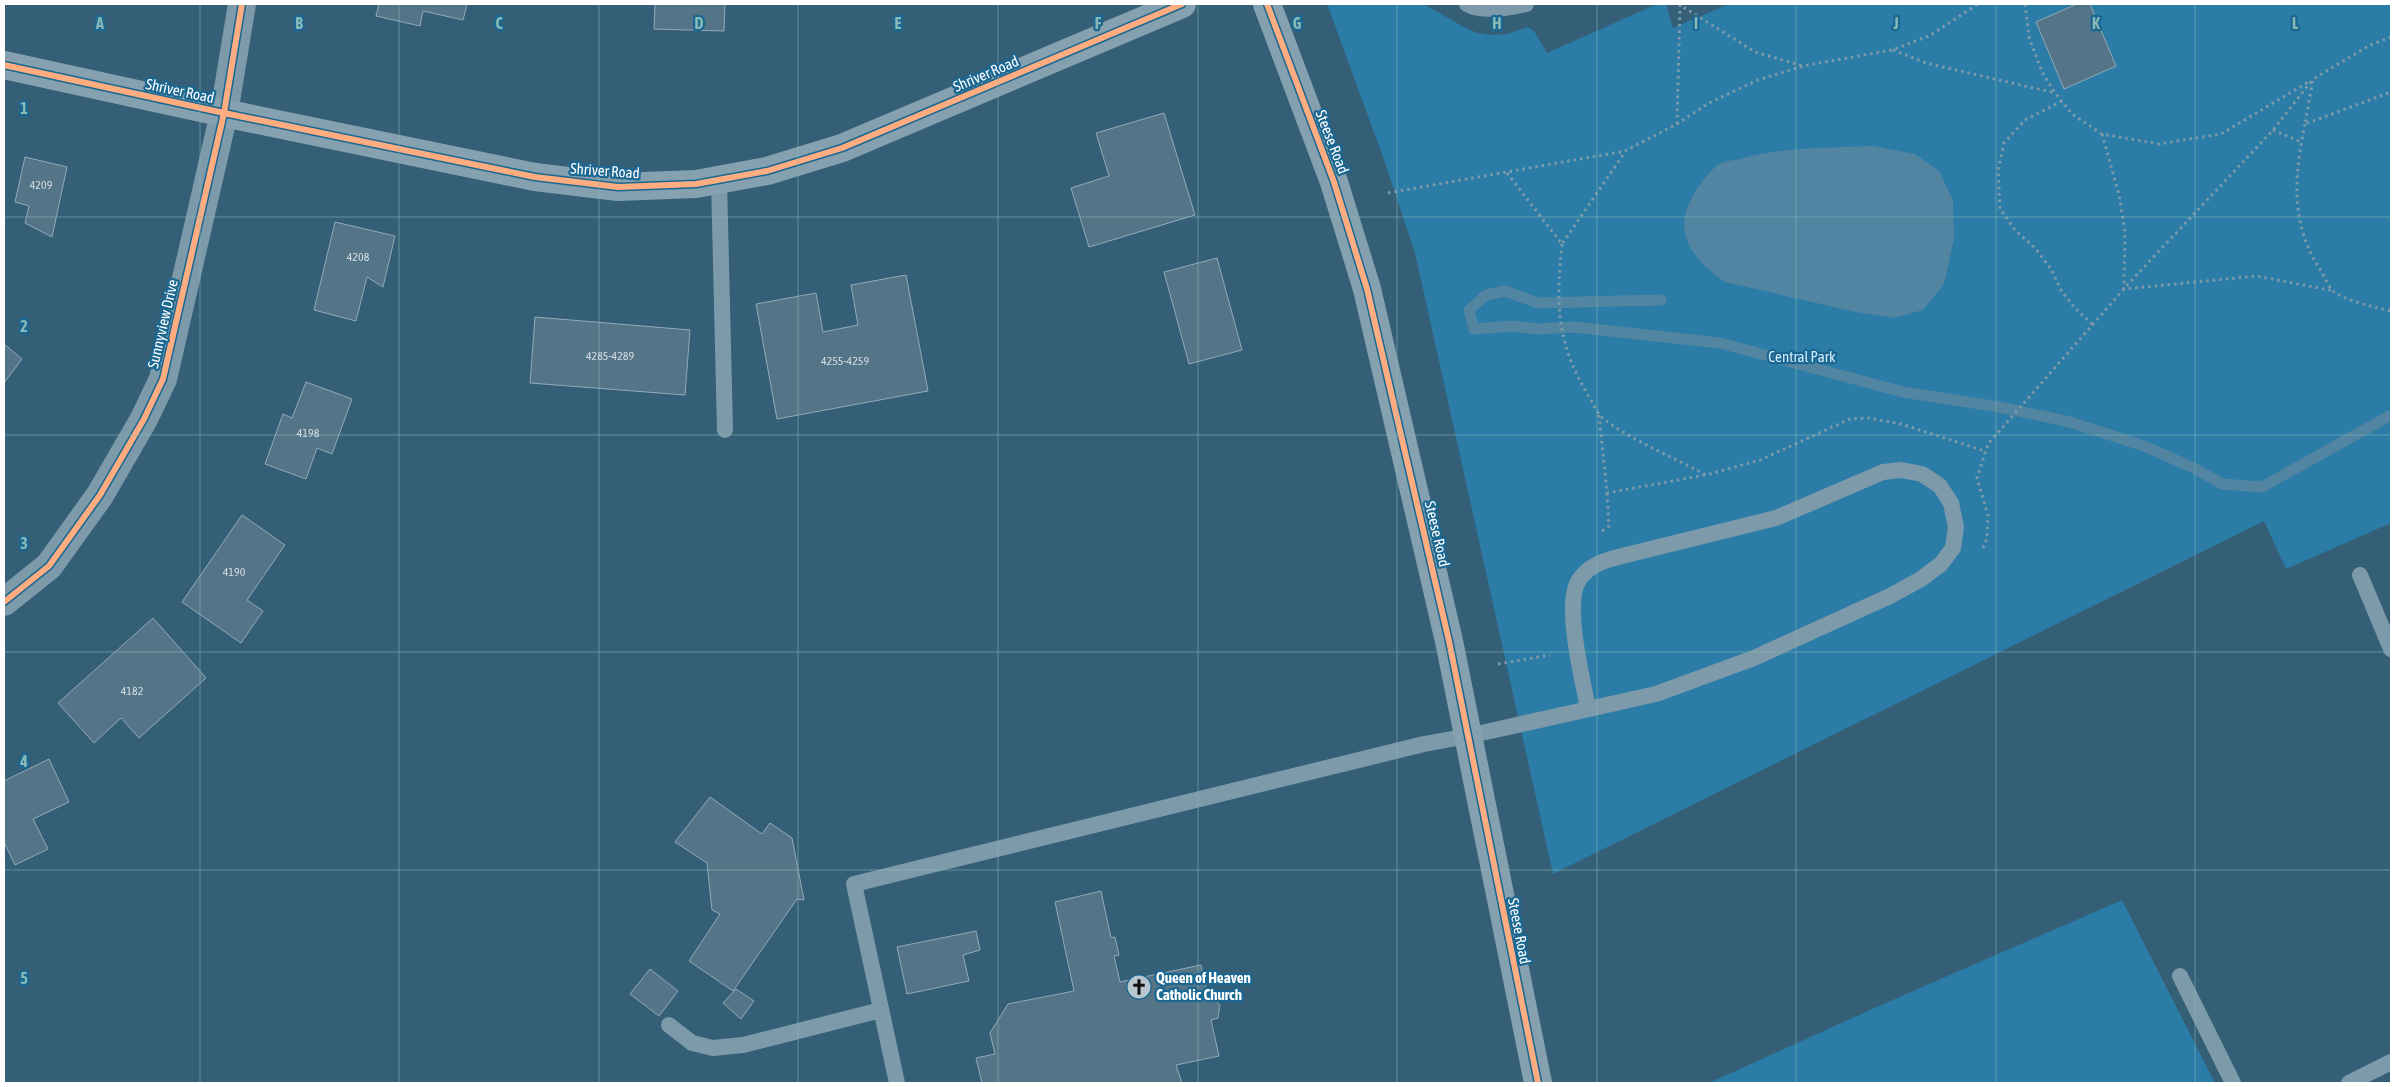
<svg xmlns="http://www.w3.org/2000/svg" width="2395" height="1087" font-family="'Asap Condensed',sans-serif">
<rect width="100%" height="100%" fill="#355f77"/>
<g fill="#2b7ca7">
<polygon points="1327,4 1424,4 1462,26 1477,33 1491,35 1507,34 1528,27 1534,31 1547,53 1657,4 1666,4 1673,28 1729,4 2391,4 2391,523 2286,569 2264,521 1553,874 1415,253 1383,157"/>
<polygon points="2122,900 2215,1083 1874,1083 1872,1081 1867,1083 1709,1083 1872,1009"/>
</g>
<path fill="#5185a2" d="M 1872,146 L 1915,154 L 1939,171 L 1953,200 L 1954,239 L 1944,284 L 1923,310 L 1894,318 L 1856,312 L 1725,282 C 1702,266 1677,243 1686,212 C 1691,196 1706,172 1721,163 C 1726,161 1734,160 1740,159 C 1782,147 1828,148 1872,146 Z"/>
<g fill="none" stroke-linecap="round" stroke-linejoin="round">
<polyline stroke="#5185a2" stroke-width="11" points="1661,300 1538,303 1505,291 1486,295 1469,310 1474,329 1512,326 1538,329 1574,327 1720,343 1903,392 1999,407 2070,422 2144,446 2196,469 2222,484 2262,487 2391,415"/>
</g>
<g fill="#547588" stroke="#92aab8">
<polygon points="379,4 467,4 463,20 423,11 420,26 376,16"/>
<polygon points="655,4 725,4 724,31 654,29"/>
<polygon points="2077,4 2090,4 2116,66 2064,89 2036,22"/>
<polygon points="1164,113 1195,215 1089,247 1071,188 1109,176 1096,133"/>
<polygon points="25,157 67,167 52,237 25,223 29,206 15,202"/>
<polygon points="335,222 395,236 383,287 367,277 356,321 314,310"/>
<polygon points="1217,258 1242,350 1189,364 1164,272"/>
<polygon points="906,275 928,391 777,419 756,304 816,293 823,332 858,325 851,285"/>
<polygon points="535,317 690,330 685,395 530,383"/>
<polygon points="4,344 22,359 4,383"/>
<polygon points="306,382 352,399 332,454 317,448 306,479 265,464 283,414 292,418"/>
<polygon points="242,515 285,545 247,600 263,611 241,643 182,602"/>
<polygon points="153,618 206,678 139,738 121,718 94,743 58,703"/>
<polygon points="49,759 69,802 33,819 48,849 15,865 4,842 4,781"/>
<polygon points="710,797 762,834 770,823 792,838 804,900 797,899 733,991 689,961 720,914 712,910 707,863 675,842"/>
<polygon points="1101,891 1111,938 1115,937 1119,955 1114,956 1120,982 1201,965 1207,993 1220,1005 1218,1018 1211,1020 1219,1056 1176,1065 1182,1083 982,1083 976,1058 995,1054 990,1033 1008,1004 1074,991 1055,902"/>
<polygon points="976,931 980,950 963,955 969,981 907,994 897,947"/>
<polygon points="650,969 678,991 659,1016 630,994"/>
<polygon points="736,989 754,1001 741,1019 723,1003"/>
</g>
<g fill="none" stroke-linecap="round" stroke-linejoin="round">
<g stroke="#7d9aaa" stroke-width="3" stroke-dasharray="2.5 4" stroke-linecap="butt">
<polyline points="2025,4 2029,37 2042,72 2055,93 2072,114 2102,134 2159,144 2221,134 2310,81"/>
<polyline points="2391,37 2370,45 2313,79 2305,124 2391,92"/>
<polyline points="1893,50 1926,63 2055,93"/>
<polyline points="2062,101 2025,120 2004,143 1998,170 2000,209 2015,230 2035,248 2051,269 2062,292 2075,308 2093,325"/>
<polyline points="1677,124 1680,5 1755,52 1803,66"/>
<path d="M 2305,124 C 2294,177 2290,224 2321,271 C 2325,277 2328,286 2333,291 C 2343,300 2377,308 2391,311"/>
<polyline points="2273,130 2301,142"/>
<polyline points="2102,134 2119,195 2125,232 2124,289 2257,276 2334,291"/>
<polyline points="1507,173 1562,244 1625,152"/>
<polyline points="1388,193 1625,151 1677,124 1709,103 1758,80 1803,66 1892,50 1929,36 1978,4"/>
<path d="M 1562,244 C 1556,304 1556,342 1588,395 C 1593,402 1597,415 1605,420 C 1635,442 1673,457 1706,475 L 1760,460 L 1850,419 L 1868,418 L 1901,424 L 1985,451"/>
<polyline points="1599,415 1607,493 1705,475"/>
<polyline points="1602,531 1609,526 1607,493"/>
<polyline points="1983,548 1987,538 1988,515 1977,478 1988,444 2130,282 2273,130 2313,79"/>
<polyline points="1498,664 1550,655"/>
</g>
<g stroke="#7d9aaa" stroke-width="16">
<path d="M 1467,4 C 1483,13 1509,8 1526,4"/>
<polyline points="719,180 725,430"/>
<polyline points="2360,575 2391,649"/>
<polyline points="2180,976 2233,1083"/>
<polyline points="669,1025 692,1043 713,1048 743,1045 881,1010"/>
<path d="M 897,1083 L 854,884 L 1424,744 L 1468,736 L 1656,694 L 1754,658 L 1890,596 L 1921,579 L 1941,564 L 1953,548 L 1956,527 L 1951,503 L 1940,486 L 1922,474 L 1901,470 L 1883,472 L 1776,518 L 1618,557 C 1603,561 1588,566 1579,580 C 1563,604 1583,680 1588,709"/>
<polyline points="2349,1083 2391,1062"/>
</g>
<polyline stroke="#7d9aaa" stroke-width="28" points="4,602 49,566 100,495 144,419 163,379 224,113 242,4"/>
<g stroke="#85a0ae" stroke-width="28">
<polyline points="1267,4 1334,182 1367,289 1449,641 1538,1083"/>
<polyline points="4,65 224,113 535,177 618,187 696,184 767,171 842,148 1182,4"/>
</g>
<defs>
<g id="cycleway">
<polyline points="1267,4 1334,182 1367,289 1449,641 1538,1083"/>
<polyline points="4,65 224,113 535,177 618,187 696,184 767,171 842,148 1182,4"/>
<polyline points="4,602 49,566 100,495 144,419 163,379 224,113 242,4"/>
</g>
</defs>
<use href="#cycleway" stroke="#1a6792" stroke-width="9"/>
<use href="#cycleway" stroke="#ffac80" stroke-width="6"/>
</g>
<path fill="none" stroke="#87bab6" stroke-width="1" stroke-opacity="0.55" d="M 200,4 L 200,1083M 399,4 L 399,1083M 599,4 L 599,1083M 798,4 L 798,1083M 998,4 L 998,1083M 1198,4 L 1198,1083M 1397,4 L 1397,1083M 1597,4 L 1597,1083M 1796,4 L 1796,1083M 1996,4 L 1996,1083M 2195,4 L 2195,1083M 4,217 L 2391,217M 4,435 L 2391,435M 4,652 L 2391,652M 4,870 L 2391,870"/>
<defs>
<symbol id="church-disc" viewBox="-11 -11 22 22"><circle r="9.5" fill="#b8c7cf" stroke="#1a6792"/><path d="M-1.2-6h2.4v3.5h3.3v2.4h-3.3V6h-2.4V-.1h-3.3v-2.4h3.3Z" fill="#111"/></symbol>
</defs>
<g fill-rule="evenodd">
<use href="#church-disc" x="1125" y="973" width="28" height="28"/>
</g>
<g text-anchor="middle" stroke-width="4.5" stroke-linejoin="round" paint-order="stroke">
<g font-size="12" fill="#d4dce1">
<text x="41" y="189">4209</text>
<text x="358" y="261">4208</text>
<text x="610" y="360">4285-4289</text>
<text x="845" y="365">4255-4259</text>
<text x="308" y="437">4198</text>
<text x="234" y="576">4190</text>
<text x="132" y="695">4182</text>
</g>
<g font-size="15" fill="#fff" stroke="#1a6792">
<text transform="translate(986 74) rotate(-23)" y="5">Shriver Road</text>
<text transform="translate(180 91) rotate(12)" y="5">Shriver Road</text>
<text transform="translate(1332 142) rotate(69)" y="5">Steese Road</text>
<text transform="translate(605 171) rotate(4)" y="5">Shriver Road</text>
<text transform="translate(163 324) rotate(-77)" y="5">Sunnyview Drive</text>
<text transform="translate(1437 534) rotate(77)" y="5">Steese Road</text>
<text transform="translate(1519 931) rotate(79)" y="5">Steese Road</text>
</g>
<g font-size="15" fill="#d1ecfb" stroke="#1a6792">
<text x="1802" y="362">Central Park</text>
</g>
<g font-size="15" font-weight="bold" fill="#fff" stroke="#1a6792" text-anchor="start">
<text x="1156" y="983">Queen of Heaven<tspan x="1156" dy="17">Catholic Church</tspan></text>
</g>
</g>
<g font-size="16" text-anchor="middle" font-weight="bold" fill="#87bab6" stroke="#1a6792" stroke-width="4.5" stroke-linejoin="round" paint-order="stroke">
<text x="100" y="29">A</text>
<text x="299" y="29">B</text>
<text x="499" y="29">C</text>
<text x="699" y="29">D</text>
<text x="898" y="29">E</text>
<text x="1098" y="29">F</text>
<text x="1297" y="29">G</text>
<text x="1497" y="29">H</text>
<text x="1696" y="29">I</text>
<text x="1896" y="29">J</text>
<text x="2096" y="29">K</text>
<text x="2295" y="29">L</text>
<text x="24" y="114">1</text>
<text x="24" y="332">2</text>
<text x="24" y="549">3</text>
<text x="24" y="767">4</text>
<text x="24" y="984">5</text>
</g>
<rect width="2395" height="1087" fill="none" stroke="#ffffff" stroke-width="10"/>
</svg>
